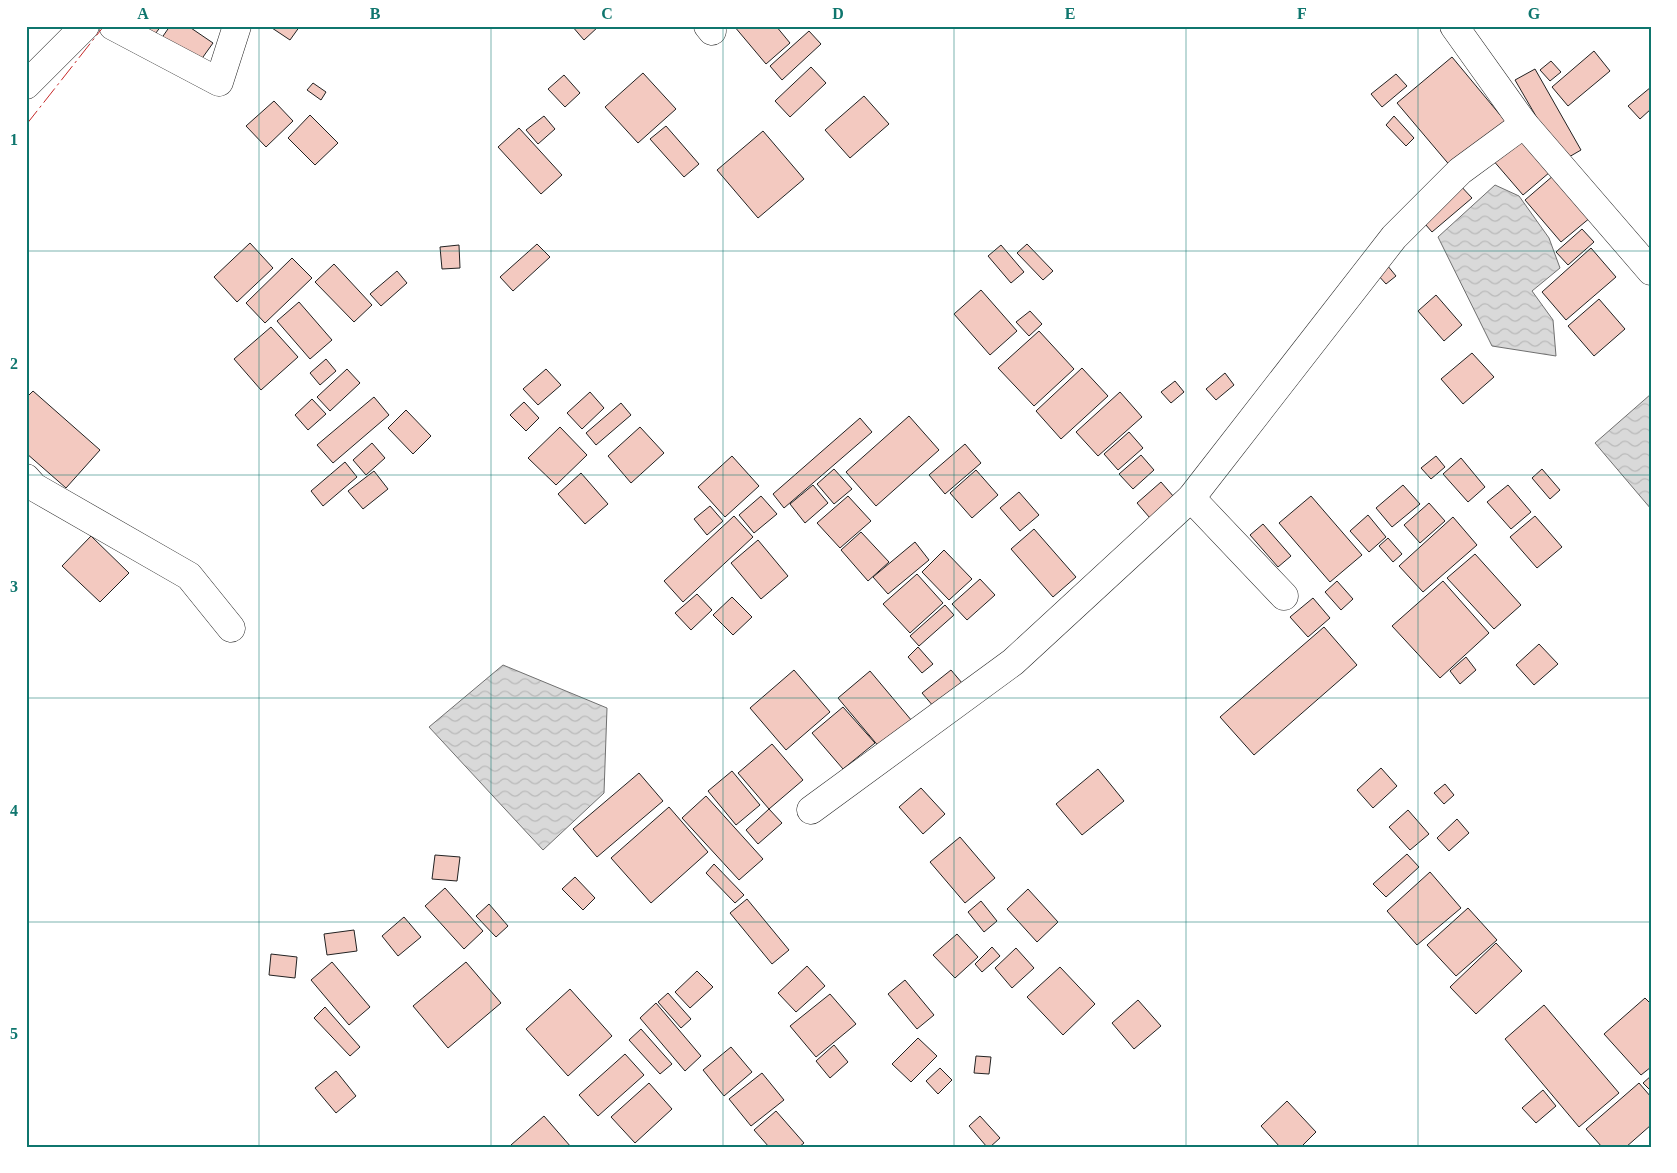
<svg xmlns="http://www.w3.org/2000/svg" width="1677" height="1173" font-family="Georgia,serif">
<defs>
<pattern id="water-waves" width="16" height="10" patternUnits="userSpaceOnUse" patternTransform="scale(1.25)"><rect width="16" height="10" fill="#d9d9d9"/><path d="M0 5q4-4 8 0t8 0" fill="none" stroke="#bababa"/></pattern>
</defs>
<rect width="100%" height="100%" fill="#fff"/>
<g fill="url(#water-waves)" stroke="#6f6f6f">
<polygon points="1495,185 1519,196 1549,238 1560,268 1532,291 1553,320 1556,356 1492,346 1438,237"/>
<polygon points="1651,394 1651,509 1595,443"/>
<polygon points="503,665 607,708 604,793 543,850 429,727"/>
</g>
<g fill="#f3c9c0" stroke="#222">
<polygon points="139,26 161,26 153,37"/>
<polygon points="170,26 188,26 213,43 198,64 161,39"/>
<polygon points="269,26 300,26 290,40"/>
<polygon points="572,26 599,26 584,40"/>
<polygon points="734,26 776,26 790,43 766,64"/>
<polygon points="809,31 821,44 782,80 770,66"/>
<polygon points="1594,51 1610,71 1568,106 1552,87"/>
<polygon points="1452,57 1506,122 1452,168 1397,103"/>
<polygon points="1551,61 1561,72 1550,81 1540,70"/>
<polygon points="811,67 826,83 790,117 775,101"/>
<polygon points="1535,69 1581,150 1562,161 1515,80"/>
<polygon points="643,73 676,109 638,143 605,107"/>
<polygon points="1396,74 1407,86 1382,107 1371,94"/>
<polygon points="564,75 580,93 565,107 548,89"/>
<polygon points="313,83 326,92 321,100 307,90"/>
<polygon points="1651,87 1651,109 1640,119 1628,106"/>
<polygon points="864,96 889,124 850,158 825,130"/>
<polygon points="274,101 293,121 266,147 246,126"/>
<polygon points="310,115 338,143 315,165 288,138"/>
<polygon points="544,116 555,129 538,144 526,130"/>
<polygon points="1394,116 1414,138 1406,146 1386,125"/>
<polygon points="666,126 699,164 684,177 650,139"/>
<polygon points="519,128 562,175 541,194 498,147"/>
<polygon points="763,131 804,179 758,218 717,170"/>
<polygon points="1519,136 1550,172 1523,195 1492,159"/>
<polygon points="1554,175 1591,217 1561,242 1525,200"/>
<polygon points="1458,183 1472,198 1432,232 1419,217"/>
<polygon points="1582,229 1594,242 1568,265 1556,252"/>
<polygon points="250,243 273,268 237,302 214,277"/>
<polygon points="537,244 550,257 513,291 500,277"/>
<polygon points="1027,244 1053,271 1043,280 1017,253"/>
<polygon points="459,245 460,268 442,269 440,247"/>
<polygon points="1001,245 1024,272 1011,283 988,256"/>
<polygon points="1591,248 1616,277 1566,320 1542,292"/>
<polygon points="292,258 312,278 265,323 246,303"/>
<polygon points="334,264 372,305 354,322 315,282"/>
<polygon points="1387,265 1396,276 1386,284 1377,274"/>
<polygon points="397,271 407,283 381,306 370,294"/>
<polygon points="981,290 1017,331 990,355 954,314"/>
<polygon points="1436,295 1462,325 1444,341 1418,311"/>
<polygon points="1599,299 1625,329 1594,356 1568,326"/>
<polygon points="299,302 332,340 310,359 277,321"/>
<polygon points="1030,311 1042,324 1029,336 1016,322"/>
<polygon points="271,327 298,357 261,390 234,359"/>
<polygon points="1039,331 1074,369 1034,406 998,368"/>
<polygon points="1472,353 1494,377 1463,404 1441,379"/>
<polygon points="326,359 336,371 320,385 310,373"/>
<polygon points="1082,368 1108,396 1061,439 1036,411"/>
<polygon points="347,369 360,383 330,411 317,397"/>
<polygon points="546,369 561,385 538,405 523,389"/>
<polygon points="1225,373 1234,385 1216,400 1206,389"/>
<polygon points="1175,381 1184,392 1171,403 1161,392"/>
<polygon points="33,391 100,450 66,488 26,453 26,398"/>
<polygon points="590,392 604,408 582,429 567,413"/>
<polygon points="1120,392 1142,417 1098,456 1076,432"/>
<polygon points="374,397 389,415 333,463 317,445"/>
<polygon points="312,399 326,414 308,430 295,415"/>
<polygon points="524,402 539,418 526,431 510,415"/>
<polygon points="621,403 631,415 596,445 586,433"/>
<polygon points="406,410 431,436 413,454 388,428"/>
<polygon points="909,416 939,450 876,506 846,472"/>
<polygon points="860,418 872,432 784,508 773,494"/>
<polygon points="560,427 587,455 556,485 528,458"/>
<polygon points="640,427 664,453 631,483 608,456"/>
<polygon points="1129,432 1143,448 1118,470 1104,454"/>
<polygon points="372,443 385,458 366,475 353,460"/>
<polygon points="965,444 981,463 945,494 929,475"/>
<polygon points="1141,455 1154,470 1133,489 1119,474"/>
<polygon points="732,456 759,486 725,517 698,487"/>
<polygon points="1436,456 1445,467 1431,479 1421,468"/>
<polygon points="1461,458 1485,487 1468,502 1443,474"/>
<polygon points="345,462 357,477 323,506 311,491"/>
<polygon points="834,469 852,489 834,504 817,484"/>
<polygon points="1542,469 1560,490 1550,499 1532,478"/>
<polygon points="976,470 998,495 972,518 950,493"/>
<polygon points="374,471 388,489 363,509 348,491"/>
<polygon points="581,473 608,504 585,524 558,494"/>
<polygon points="1161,482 1180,504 1156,525 1137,503"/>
<polygon points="813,485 828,503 805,523 790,504"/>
<polygon points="1403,485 1420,504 1392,527 1376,508"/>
<polygon points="1508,485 1531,512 1511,529 1487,502"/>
<polygon points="1019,492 1039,515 1020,531 1000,508"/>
<polygon points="761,496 777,514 754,533 739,515"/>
<polygon points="848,496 871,521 840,548 817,523"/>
<polygon points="1311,496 1362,555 1330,582 1279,523"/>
<polygon points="1429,503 1445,521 1420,543 1404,525"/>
<polygon points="710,506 723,521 707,535 694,519"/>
<polygon points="1368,515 1386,537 1369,552 1350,531"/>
<polygon points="734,516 753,537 683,602 664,581"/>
<polygon points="1535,516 1562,547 1537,568 1510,537"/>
<polygon points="1453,517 1477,545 1423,592 1399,566"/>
<polygon points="1263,524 1291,556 1278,567 1250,535"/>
<polygon points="1034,529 1076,577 1053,597 1011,549"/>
<polygon points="861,532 889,562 868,581 841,550"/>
<polygon points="91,536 129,573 100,602 62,566"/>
<polygon points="1388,538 1402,554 1393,562 1379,546"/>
<polygon points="758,540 788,576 761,599 731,563"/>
<polygon points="915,542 929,560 888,594 873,577"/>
<polygon points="944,550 972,579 949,600 922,572"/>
<polygon points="1475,554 1521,605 1494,629 1447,578"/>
<polygon points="917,574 943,603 910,633 883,604"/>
<polygon points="980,579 995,595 967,620 952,604"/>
<polygon points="1337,581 1353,599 1341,610 1325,592"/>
<polygon points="1443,581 1489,633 1440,678 1392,626"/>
<polygon points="697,594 712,610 691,630 675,613"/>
<polygon points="732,597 752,617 733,635 713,615"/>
<polygon points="1313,598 1330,618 1308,637 1290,617"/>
<polygon points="945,605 954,615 919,646 910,636"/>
<polygon points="1324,627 1357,665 1254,755 1220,717"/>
<polygon points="1539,644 1558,664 1534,685 1516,665"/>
<polygon points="918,647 933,664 922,673 908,657"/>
<polygon points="1466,657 1476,670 1460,684 1450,671"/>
<polygon points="794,670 830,712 786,750 750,708"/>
<polygon points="951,670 968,690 940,714 922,693"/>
<polygon points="870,671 912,721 880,748 838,698"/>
<polygon points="843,707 875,743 843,769 812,733"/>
<polygon points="772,744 803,780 769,809 738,773"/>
<polygon points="1381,768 1397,786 1373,808 1357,790"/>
<polygon points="1098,769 1124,801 1082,835 1056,804"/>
<polygon points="732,771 760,805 736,825 708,791"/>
<polygon points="639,773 663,801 597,857 573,829"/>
<polygon points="1445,784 1454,795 1444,804 1434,793"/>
<polygon points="921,788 945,814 923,834 899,807"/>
<polygon points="706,796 763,859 739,880 682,818"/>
<polygon points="669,807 708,852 651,903 611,858"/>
<polygon points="769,809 782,823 758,844 746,830"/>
<polygon points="1408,810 1429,834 1410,850 1389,827"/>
<polygon points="1457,819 1469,833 1449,851 1437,838"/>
<polygon points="960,837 995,878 965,903 930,862"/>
<polygon points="1407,854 1419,867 1386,897 1373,884"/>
<polygon points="435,855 460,857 457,881 432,879"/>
<polygon points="714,864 744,895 735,903 706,873"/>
<polygon points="1430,872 1461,908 1417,945 1387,911"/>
<polygon points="575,877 595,898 583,910 562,889"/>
<polygon points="445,888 483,931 464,949 425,906"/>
<polygon points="1028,889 1058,922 1037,942 1007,909"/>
<polygon points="747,899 789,950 772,964 730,913"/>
<polygon points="981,901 997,921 984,932 968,912"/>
<polygon points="489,904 508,926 496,937 476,916"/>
<polygon points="1468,908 1497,940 1456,976 1427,945"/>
<polygon points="404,917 421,937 398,956 382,936"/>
<polygon points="354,930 357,951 327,955 324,934"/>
<polygon points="957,934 978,957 955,978 933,955"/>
<polygon points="1496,943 1522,971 1476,1014 1450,987"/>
<polygon points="992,947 1000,956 982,972 975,964"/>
<polygon points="1016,948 1034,968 1012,988 995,968"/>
<polygon points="271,954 297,957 295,978 269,975"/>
<polygon points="332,962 370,1007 349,1025 311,980"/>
<polygon points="466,962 501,1003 448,1048 413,1006"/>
<polygon points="807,966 825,986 796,1012 778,993"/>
<polygon points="1060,967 1095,1004 1063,1035 1027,997"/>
<polygon points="697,971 713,987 690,1008 675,992"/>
<polygon points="905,980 934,1015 917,1029 888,994"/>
<polygon points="570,989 612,1036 568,1076 526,1029"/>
<polygon points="668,993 691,1019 681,1028 658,1002"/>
<polygon points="830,994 856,1024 816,1057 790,1026"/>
<polygon points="1645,998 1651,1004 1651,1067 1641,1075 1604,1034"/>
<polygon points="1138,1000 1161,1026 1134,1049 1112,1023"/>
<polygon points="656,1003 701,1056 685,1071 640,1018"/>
<polygon points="1544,1005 1619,1093 1579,1127 1505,1039"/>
<polygon points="325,1007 360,1047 350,1056 314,1018"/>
<polygon points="641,1029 672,1064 660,1074 629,1040"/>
<polygon points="918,1038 937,1056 911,1082 892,1064"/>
<polygon points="834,1045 848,1062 830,1078 816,1061"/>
<polygon points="731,1047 752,1072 724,1096 703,1070"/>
<polygon points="625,1054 644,1075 598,1116 579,1095"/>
<polygon points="976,1056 991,1057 989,1074 974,1073"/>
<polygon points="940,1068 952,1080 938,1094 926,1081"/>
<polygon points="336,1071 356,1096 336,1113 315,1088"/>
<polygon points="762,1073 784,1100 751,1126 729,1099"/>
<polygon points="1651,1076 1651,1091 1643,1083"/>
<polygon points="649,1083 672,1109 635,1143 611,1117"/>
<polygon points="1639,1083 1651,1097 1651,1125 1626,1147 1602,1147 1586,1129"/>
<polygon points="1543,1090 1556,1106 1536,1123 1522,1108"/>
<polygon points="1287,1101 1316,1132 1301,1147 1280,1147 1261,1126"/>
<polygon points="776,1111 804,1143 799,1147 769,1147 754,1130"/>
<polygon points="544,1116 571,1147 512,1147 511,1145"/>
<polygon points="980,1116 1000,1138 990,1147 987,1147 969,1126"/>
</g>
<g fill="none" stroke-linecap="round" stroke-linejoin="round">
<defs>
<g id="minor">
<polyline points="113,26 219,82 237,26"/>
<polyline points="708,26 712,31"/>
<polyline points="1454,26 1524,124 1651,271"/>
<polyline points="26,85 85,26"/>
<polyline points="26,478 34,487 189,576 231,628"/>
<polyline points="1191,498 1284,596"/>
<polyline points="811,810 1013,662 1191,498 1394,237 1460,171 1524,124"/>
</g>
</defs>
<use href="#minor" stroke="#222" stroke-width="29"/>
<use href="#minor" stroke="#fff" stroke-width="28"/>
<polyline stroke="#c62828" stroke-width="1" stroke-dasharray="18 4 2.5 4" stroke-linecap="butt" points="26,125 104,26"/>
</g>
<path fill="none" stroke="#0f766e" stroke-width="1" stroke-opacity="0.55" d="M 259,26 L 259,1147M 491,26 L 491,1147M 723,26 L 723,1147M 954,26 L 954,1147M 1186,26 L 1186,1147M 1418,26 L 1418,1147M 26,251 L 1651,251M 26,475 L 1651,475M 26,698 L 1651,698M 26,922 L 1651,922"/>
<rect width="1677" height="1173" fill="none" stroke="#ffffff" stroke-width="55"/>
<rect x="28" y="28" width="1622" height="1118" fill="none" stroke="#0f766e" stroke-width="2"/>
<g font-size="16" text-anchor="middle" font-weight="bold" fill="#0f766e">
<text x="143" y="19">A</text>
<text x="375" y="19">B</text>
<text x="607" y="19">C</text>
<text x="838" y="19">D</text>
<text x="1070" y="19">E</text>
<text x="1302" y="19">F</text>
<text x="1534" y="19">G</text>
<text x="14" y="145">1</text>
<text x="14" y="369">2</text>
<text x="14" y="592">3</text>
<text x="14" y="816">4</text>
<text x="14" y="1039">5</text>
</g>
</svg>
